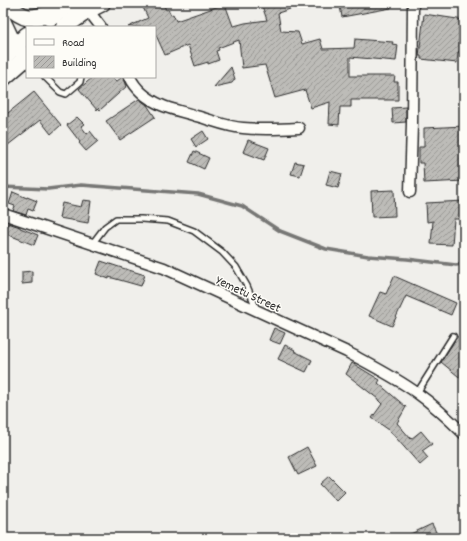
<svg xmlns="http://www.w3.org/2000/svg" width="467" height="541" font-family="Dekko,sans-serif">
<defs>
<pattern id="building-hatch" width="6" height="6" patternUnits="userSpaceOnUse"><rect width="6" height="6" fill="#bdbcb8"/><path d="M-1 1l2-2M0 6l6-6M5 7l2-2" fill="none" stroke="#9a9996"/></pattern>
</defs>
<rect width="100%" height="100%" fill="#f0efeb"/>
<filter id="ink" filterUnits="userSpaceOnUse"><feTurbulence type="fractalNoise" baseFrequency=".025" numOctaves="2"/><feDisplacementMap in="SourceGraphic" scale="8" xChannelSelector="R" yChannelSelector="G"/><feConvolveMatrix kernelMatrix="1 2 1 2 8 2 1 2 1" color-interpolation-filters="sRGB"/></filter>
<g filter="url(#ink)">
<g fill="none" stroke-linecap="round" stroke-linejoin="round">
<polyline stroke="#777775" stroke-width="3.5" points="3,187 48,189 81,185 198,194 242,206 280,231 326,249 368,256 407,259 456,265 464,264"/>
</g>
<g fill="url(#building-hatch)" stroke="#2b2b2b">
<polygon points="141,3 163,3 166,10 168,9 171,15 173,14 176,21 225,4 233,26 234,26 245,23 267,20 261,3 301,3 302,5 278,13 281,31 298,32 302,44 320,39 323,49 354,48 355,39 393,42 392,44 398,45 396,61 350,57 350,76 395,76 394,82 398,82 398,100 351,100 351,107 340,107 339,125 329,124 330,102 311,108 305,90 275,98 265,65 242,68 239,40 218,48 219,50 216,51 219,60 208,64 208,62 195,66 188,45 165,55 155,33 155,27 128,27 148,18"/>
<polygon points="358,3 390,3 391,8 342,17 340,6"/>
<polygon points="424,14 464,20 464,52 458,52 457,63 421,59 421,56 419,56"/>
<polygon points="231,67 235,79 232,83 214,87"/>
<polygon points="93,77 112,77 116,82 122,77 123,77 127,86 100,110 98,108 97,110 79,89"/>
<polygon points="34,92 61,125 51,134 40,120 3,149 3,117"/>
<polygon points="139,99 147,105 155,117 120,140 106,121"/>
<polygon points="406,107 406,122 393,123 392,108"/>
<polygon points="77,117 84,124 81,126 87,134 90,131 98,141 86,151 79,143 80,142 67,125"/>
<polygon points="464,126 464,181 424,183 423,163 419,163 419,147 424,147 424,128"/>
<polygon points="203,131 208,139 196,147 191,139"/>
<polygon points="248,140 269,148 264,160 243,152"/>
<polygon points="194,151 209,158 204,169 189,162"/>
<polygon points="295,162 304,164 300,176 291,174"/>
<polygon points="330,171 342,174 338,188 326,185"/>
<polygon points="394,190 395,216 372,217 371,191"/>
<polygon points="13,192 27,198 27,197 37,201 33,211 28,209 26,215 13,211 15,206 9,204"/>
<polygon points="83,200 91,201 88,223 59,218 62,203 81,207"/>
<polygon points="464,201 464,219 454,219 452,245 431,244 433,221 427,222 426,203"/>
<polygon points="8,223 20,227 20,228 38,235 34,245 4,233"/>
<polygon points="101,261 119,267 145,275 141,286 109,277 109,279 96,274"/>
<polygon points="32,271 32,283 22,284 22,272"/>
<polygon points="394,276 456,303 451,315 406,296 392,326 369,316 380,292 386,294"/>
<polygon points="274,328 285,333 280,344 269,340"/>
<polygon points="464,329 464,381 441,362 455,340"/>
<polygon points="285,345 295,350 294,351 312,360 306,372 278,359"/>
<polygon points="352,363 380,380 378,383 406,407 397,423 411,439 421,431 432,444 422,451 428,458 420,465 389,430 372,418 382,404 378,400 378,399 346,374"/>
<polygon points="307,447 317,466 298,475 289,457"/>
<polygon points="329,476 345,492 336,501 320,484"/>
<polygon points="432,524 439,538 402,538"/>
</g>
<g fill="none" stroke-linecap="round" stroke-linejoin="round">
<defs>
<g id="service">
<polyline points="45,77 60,92 66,94 80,82 81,77"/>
<polyline points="92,244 105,227 116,219 141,219 168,221 194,231 222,252 236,267 247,286 257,310"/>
<polyline points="417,393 453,336"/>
</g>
<g id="minor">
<polyline points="88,10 101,27"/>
<path d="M 130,77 C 136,90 148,99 161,105 C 172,110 185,112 196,116 C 212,120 227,127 243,128 C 262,130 280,129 299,128"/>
<polyline points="410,192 412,124 413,3"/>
<path d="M 3,214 L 164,268 L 347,352 C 371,365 395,377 417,393 C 434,405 449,419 464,434"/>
</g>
<polyline id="secondary" points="3,20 11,37 23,54"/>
<g id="trunk">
<path d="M 5,3 C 27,23 31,19 58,11"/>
<polyline points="50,18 72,3"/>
<polyline points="64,27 88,10 102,3"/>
<polyline points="3,58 27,35"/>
<polyline points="3,78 27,57"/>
</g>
</defs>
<use href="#service" stroke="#2b2b2b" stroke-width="8"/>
<use href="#minor" stroke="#2b2b2b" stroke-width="13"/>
<use href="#secondary" stroke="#2b2b2b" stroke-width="17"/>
<use href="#trunk" stroke="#2b2b2b" stroke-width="19"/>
<use href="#service" stroke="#fdfcf7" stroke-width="5"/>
<use href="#minor" stroke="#fdfcf7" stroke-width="10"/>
<use href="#secondary" stroke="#fdfcf7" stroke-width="14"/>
<use href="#trunk" stroke="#fdfcf7" stroke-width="16"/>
</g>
</g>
<g text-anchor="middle" stroke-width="3" stroke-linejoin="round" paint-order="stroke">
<g font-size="13" fill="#2b2b2b" stroke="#fdfcf7">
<text transform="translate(249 293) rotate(25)" y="5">Yemetu Street</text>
</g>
</g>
<rect width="467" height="541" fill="none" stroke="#fdfcf7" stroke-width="16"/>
<rect x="8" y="8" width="451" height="525" fill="none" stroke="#2b2b2b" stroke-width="1.5" filter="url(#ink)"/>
<rect x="26" y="26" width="130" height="52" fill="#fdfcf7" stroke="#a9a8a5"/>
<rect x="34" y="39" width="20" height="6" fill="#fdfcf7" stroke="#a9a8a5"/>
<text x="62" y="46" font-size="12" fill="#2b2b2b">Road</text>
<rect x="34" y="56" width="20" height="12" fill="url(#building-hatch)" stroke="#a9a8a5"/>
<text x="62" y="66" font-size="12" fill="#2b2b2b">Building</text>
</svg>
